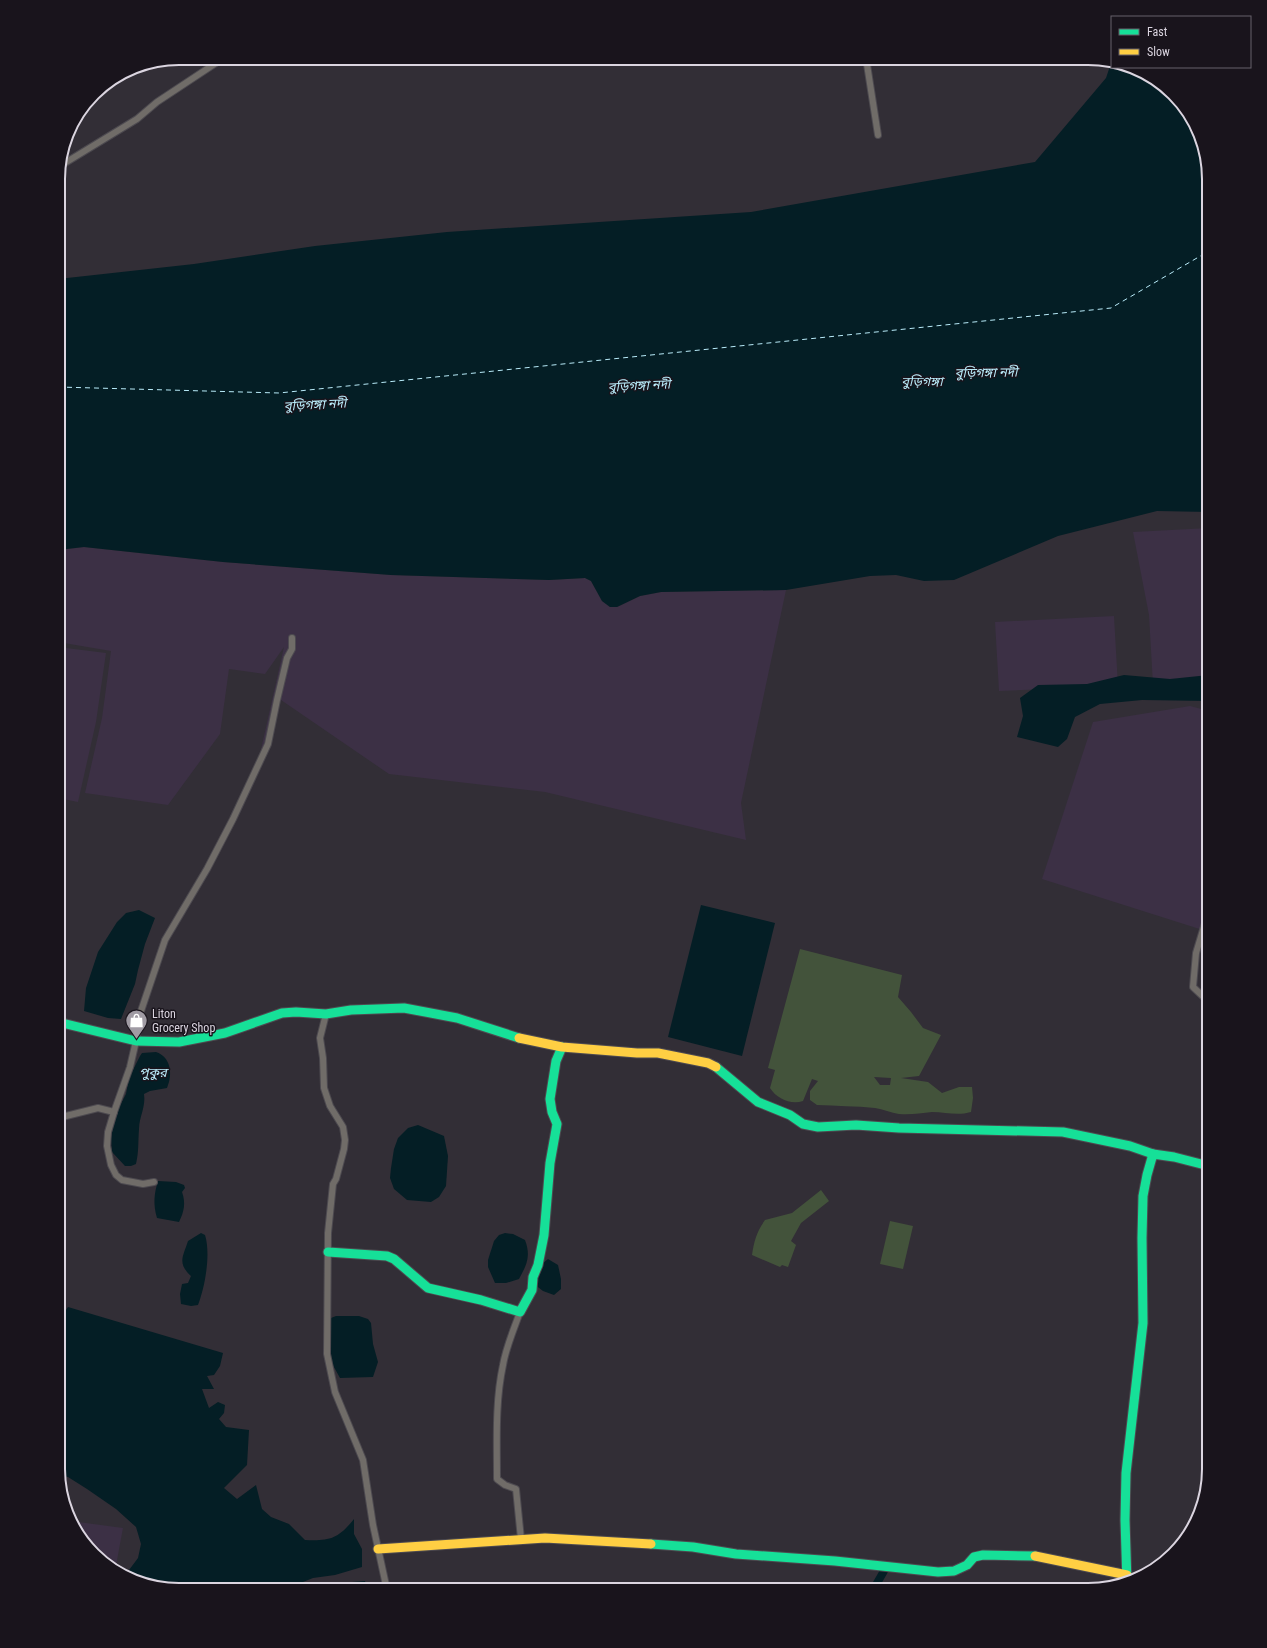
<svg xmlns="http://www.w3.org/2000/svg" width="1267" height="1648" font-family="'Roboto Condensed','Noto Sans Bengali',sans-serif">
<rect width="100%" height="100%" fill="#322e36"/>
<g fill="#3c3045">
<polygon points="1209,528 1209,680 1153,685 1149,615 1133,532"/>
<polygon points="84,547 223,562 391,575 549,580 585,578 591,581 602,601 610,607 617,607 640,596 661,592 786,590 741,803 746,840 545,792 389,774 281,700 260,754 284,647 265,674 229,669 220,734 168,805 85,793 102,718 111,651 58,642 58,550"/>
<polygon points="1114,616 1118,686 999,691 995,622"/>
<polygon points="58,647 106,653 96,722 78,802 58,798"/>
<polygon points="1190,706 1209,711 1209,932 1042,879 1093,722"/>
<polygon points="71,1521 123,1528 115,1571 78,1536"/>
</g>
<g fill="#43533b" fill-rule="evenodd">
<path d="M 800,949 L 902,975 L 898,997 L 911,1012 L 923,1028 L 941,1035 L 919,1076 L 901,1078 L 928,1082 L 942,1093 L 959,1087 L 972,1087 L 973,1098 L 971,1112 C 957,1116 946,1112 932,1112 C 921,1113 911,1115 899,1114 C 891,1113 883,1109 875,1108 C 856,1106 836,1106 817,1105 L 810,1100 L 810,1091 L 818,1081 L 812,1079 L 803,1101 C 791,1105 777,1099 770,1088 L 775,1070 L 768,1068 ZM 874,1077 L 891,1078 L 890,1085 L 880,1085 Z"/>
<path d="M 821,1190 L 829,1201 L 801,1223 L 791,1241 L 796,1245 L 788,1267 L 782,1265 L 780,1267 L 752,1255 C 754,1241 757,1231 765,1220 L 792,1213 Z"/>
<polygon points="890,1221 913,1226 903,1269 880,1264"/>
</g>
<g fill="#041e25">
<polygon points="1111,63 1112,67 1125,67 1148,74 1189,112 1205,147 1209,179 1209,512 1157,511 1058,536 954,580 924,581 896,575 870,576 786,590 661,592 640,596 617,607 610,607 602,601 591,581 585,578 549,580 391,575 223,562 84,547 58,550 58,279 194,264 315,246 447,232 751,212 1035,162 1106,78"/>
<polygon points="1124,675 1170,679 1209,675 1209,701 1142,700 1100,704 1075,717 1067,739 1058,747 1017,737 1023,716 1020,698 1038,685 1087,684"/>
<polygon points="701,905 775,923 742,1056 668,1037"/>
<polygon points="139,910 155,918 145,944 138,970 135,984 121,1019 108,1018 84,1011 86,988 98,952 117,922 126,913"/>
<path d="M 156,1052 C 171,1057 173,1074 167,1088 L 150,1091 L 144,1094 C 146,1107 139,1117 139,1129 C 138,1142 139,1151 136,1164 L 131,1166 L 125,1166 L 112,1152 L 111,1138 L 115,1115 L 126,1094 L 129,1078 L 140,1056 L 142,1053 Z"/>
<polygon points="418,1125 444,1136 448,1156 446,1186 439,1197 431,1202 407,1200 394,1189 390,1178 391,1168 394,1149 398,1138 408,1128"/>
<path d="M 158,1181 L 176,1182 L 184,1185 L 185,1188 L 182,1192 C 186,1203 184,1212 179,1222 L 157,1218 C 153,1204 154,1194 158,1181 Z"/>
<path d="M 201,1233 L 205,1235 C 211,1254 205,1287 198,1305 L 191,1306 L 181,1304 L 180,1294 L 182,1284 L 188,1283 L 191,1276 C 177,1263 183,1257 188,1241 Z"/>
<path d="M 505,1233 L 513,1234 L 525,1240 C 531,1256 527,1264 519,1279 L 506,1283 L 495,1283 L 488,1267 L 488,1260 L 494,1241 L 499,1235 Z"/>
<polygon points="548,1259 558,1265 561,1279 561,1289 554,1295 543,1291 534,1284 543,1263"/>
<path d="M 68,1307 L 223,1353 L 220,1366 L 214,1375 L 207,1376 L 214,1389 L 202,1389 L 209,1408 L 218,1402 L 225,1405 L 224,1413 L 219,1419 L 226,1427 L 249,1430 L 247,1465 L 224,1488 L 237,1499 L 256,1485 L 262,1509 L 271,1517 L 289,1524 L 305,1540 C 330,1541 338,1539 354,1519 L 354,1534 L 362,1549 L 362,1567 L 335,1575 L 313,1578 L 303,1582 L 304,1590 L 178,1590 L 132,1578 L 129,1570 L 138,1558 L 141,1544 L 136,1527 L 116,1509 L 87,1489 L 68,1477 L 59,1475 L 58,1322 Z"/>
<polygon points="336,1316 359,1316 368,1319 371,1323 373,1344 378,1362 373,1377 340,1378 329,1358 327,1325 331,1318"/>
<polygon points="365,1581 368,1590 320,1590 326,1584"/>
</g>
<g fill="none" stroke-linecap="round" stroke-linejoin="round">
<polyline stroke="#041e25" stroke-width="8" points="873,1590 884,1571"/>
<polyline stroke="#b9ecfa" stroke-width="1" stroke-dasharray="5 4" stroke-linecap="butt" points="58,387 279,393 1111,308 1209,251"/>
<defs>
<g id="street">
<polyline points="866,58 878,135"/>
<polyline points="60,166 137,119 157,102 219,61"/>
<polyline points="1209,1002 1193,987 1196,953 1209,910"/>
<polyline points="326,1014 320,1038 323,1058 324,1088 330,1106 343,1127 345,1140 344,1149 336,1179 333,1184 328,1233 327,1354 335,1392 363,1460 373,1525 387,1590"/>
<polyline points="58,1118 98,1108 114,1112"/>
<polyline points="154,1182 143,1184 122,1180 116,1175 111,1165 107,1146 108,1132 114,1112 130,1067 136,1041 141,1011 165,940 207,869 233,819 268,744 277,700 287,658 292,649 292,638"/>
<path d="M 520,1312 C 514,1329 506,1347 503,1365 C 495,1402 497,1441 497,1479 L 505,1485 L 516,1489 L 521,1539"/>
</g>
<g id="fast">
<polyline points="58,1022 136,1041 179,1042 225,1033 282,1013 296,1012 326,1014 351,1010 404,1008 457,1018 519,1038"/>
<polyline points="716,1067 758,1102 790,1115 803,1124 818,1127 856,1125 899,1128 1063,1132 1130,1146 1153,1154"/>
<polyline points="328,1252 387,1256 394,1259 428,1288 481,1300 520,1312 532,1290 533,1277 538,1265 544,1235 550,1163 557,1124 552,1112 550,1099 556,1061 562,1047"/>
<polyline points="651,1544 693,1547 736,1554 835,1561 938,1572 954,1571 967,1565 974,1557 983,1555 1035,1556"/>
<polyline points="1127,1583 1125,1520 1126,1473 1143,1323 1142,1238 1143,1196 1147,1175 1153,1154 1174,1157 1209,1166"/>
</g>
<g id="slow">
<polyline points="519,1038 562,1047 637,1053 658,1053 708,1063 716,1067"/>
<polyline points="378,1549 545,1538 651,1544"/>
<polyline points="1035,1556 1127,1575"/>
</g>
</defs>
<use href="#street" stroke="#4d4a50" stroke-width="8"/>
<use href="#fast" stroke="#4d4a50" stroke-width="11"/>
<use href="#slow" stroke="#4d4a50" stroke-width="11"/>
<use href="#street" stroke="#706c68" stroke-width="6"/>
<use href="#fast" stroke="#16e098" stroke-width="9"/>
<use href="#slow" stroke="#ffcf43" stroke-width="9"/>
</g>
<defs>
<symbol id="shop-pin" viewBox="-11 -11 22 30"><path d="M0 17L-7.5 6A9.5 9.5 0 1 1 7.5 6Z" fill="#a09ba4" stroke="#19141c"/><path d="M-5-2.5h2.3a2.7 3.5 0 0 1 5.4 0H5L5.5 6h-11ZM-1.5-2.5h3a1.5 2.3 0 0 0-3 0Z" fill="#fff"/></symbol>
</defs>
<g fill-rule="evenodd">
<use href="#shop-pin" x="124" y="1008" width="25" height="34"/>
</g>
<g text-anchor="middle" stroke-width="3" stroke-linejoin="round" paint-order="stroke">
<g font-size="12" fill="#dbd5e0" stroke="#19141c" text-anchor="start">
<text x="152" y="1018">Liton<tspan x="152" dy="14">Grocery Shop</tspan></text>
</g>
<g font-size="13" font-style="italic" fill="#b9ecfa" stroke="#19141c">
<text transform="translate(986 372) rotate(-1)" y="5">বুড়িগঙ্গা নদী</text>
<text x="922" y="386">বুড়িগঙ্গা</text>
<text transform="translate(639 385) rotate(-3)" y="5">বুড়িগঙ্গা নদী</text>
<text transform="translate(315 404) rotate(-3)" y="5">বুড়িগঙ্গা নদী</text>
<text x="153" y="1077">পুকুর</text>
</g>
</g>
<path d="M0 0H1267V1648H0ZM179 65H1088A114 114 0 0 1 1202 179V1469A114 114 0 0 1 1088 1583H179A114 114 0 0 1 65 1469V179A114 114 0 0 1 179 65Z" fill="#19141c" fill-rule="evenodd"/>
<path fill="none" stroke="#dbd5e0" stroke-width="2" d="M179 65H1088A114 114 0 0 1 1202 179V1469A114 114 0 0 1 1088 1583H179A114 114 0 0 1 65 1469V179A114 114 0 0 1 179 65Z"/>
<rect x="1111" y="16" width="140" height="52" fill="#19141c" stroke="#67616a"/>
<rect x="1119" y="29" width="20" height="6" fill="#16e098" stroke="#67616a"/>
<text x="1147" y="36" font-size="12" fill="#dbd5e0">Fast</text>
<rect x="1119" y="49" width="20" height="6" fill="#ffcf43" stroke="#67616a"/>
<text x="1147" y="56" font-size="12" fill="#dbd5e0">Slow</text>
</svg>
